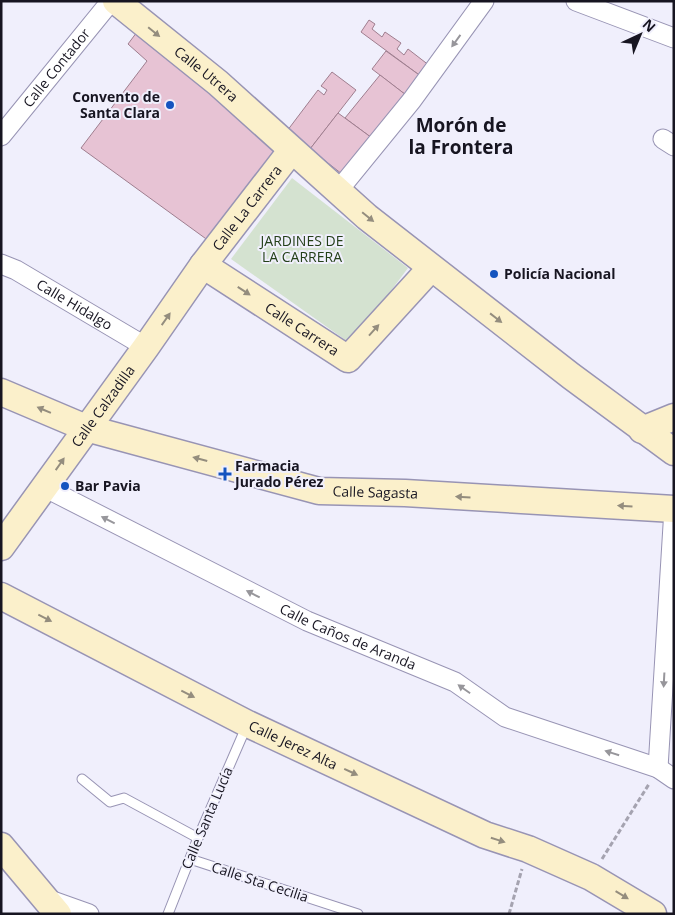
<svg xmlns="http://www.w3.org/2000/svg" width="675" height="915" font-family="'Open Sans',sans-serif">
<rect width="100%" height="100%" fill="#f0effc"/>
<polygon fill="#d4e2d0" points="292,178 408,268 351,344 231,259"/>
<g fill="#e7c3d4" stroke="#9f7e8f">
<polygon points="369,20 375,24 372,29 382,37 385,32 401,43 397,49 404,55 408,49 430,66 422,77 361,32"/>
<polygon points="137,32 280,149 209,241 81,148 147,61 128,44"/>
<polygon points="386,51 422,77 406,95 372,69"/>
<polygon points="332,72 356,90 310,149 287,131 318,90 324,95 327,90 321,86"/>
<polygon points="380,75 406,95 372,138 345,118"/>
<polygon points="338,113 372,138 342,174 310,149"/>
</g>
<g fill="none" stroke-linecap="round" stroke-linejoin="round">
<defs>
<g id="lane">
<polyline points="82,779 110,802 124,798 198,838"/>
<polyline points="190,859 358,914"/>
<polyline points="168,914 198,838 247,725"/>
</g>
<g id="street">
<polyline points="576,1 674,38"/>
<path id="s1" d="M 1,136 L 111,1"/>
<polyline points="663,139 674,146"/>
<polyline points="337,192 412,100 484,1"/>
<path id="s2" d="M 1,264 L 16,270 L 146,347"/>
<path id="s3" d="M 44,487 L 307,621 L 455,682 L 505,717 L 658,768 L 674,779"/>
<polyline points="658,768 674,509"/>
<polyline points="44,898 89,914"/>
</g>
<g id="secondary">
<path id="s4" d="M 116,1 L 218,83 L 367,217 L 571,376 L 674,452"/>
<path id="s5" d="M 203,265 L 348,359 L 431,268"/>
<path id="s6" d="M 1,392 L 86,428 L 319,491 L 405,493 L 674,509"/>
<polyline points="642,430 674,417"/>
<path id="s7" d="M 1,547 L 146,347 L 203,265 L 291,151"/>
<path id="s8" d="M 1,596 L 248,724 L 485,835 L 528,849 L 591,877 L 653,914"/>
<polyline points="1,846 58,914"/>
</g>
</defs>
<use href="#lane" stroke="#9894b4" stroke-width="11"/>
<use href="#street" stroke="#9894b4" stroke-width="21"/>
<use href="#secondary" stroke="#9894b4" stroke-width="29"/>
<g stroke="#a5a3b0" stroke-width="3" stroke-dasharray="5 2.5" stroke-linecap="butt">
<polyline points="602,859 649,784"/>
<polyline points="509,914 522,869"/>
</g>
<use href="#lane" stroke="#fff" stroke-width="9"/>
<use href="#street" stroke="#fff" stroke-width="19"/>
<use href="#secondary" stroke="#fbf0cb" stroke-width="26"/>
</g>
<defs><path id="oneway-solid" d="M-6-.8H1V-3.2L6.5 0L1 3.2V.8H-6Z" transform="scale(1.25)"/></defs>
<g fill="#948d7e">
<use href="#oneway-solid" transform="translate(154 32) rotate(39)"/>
<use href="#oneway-solid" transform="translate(368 217) rotate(39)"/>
<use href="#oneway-solid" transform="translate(244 291) rotate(33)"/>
<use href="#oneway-solid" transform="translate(496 318) rotate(38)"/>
<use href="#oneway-solid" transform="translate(166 319) rotate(-55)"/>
<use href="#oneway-solid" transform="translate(374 330) rotate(-48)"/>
<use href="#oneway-solid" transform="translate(44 410) rotate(-157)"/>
<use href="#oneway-solid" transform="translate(200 459) rotate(-165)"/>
<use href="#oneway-solid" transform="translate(60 464) rotate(-55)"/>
<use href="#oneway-solid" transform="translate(463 497) rotate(-177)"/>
<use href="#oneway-solid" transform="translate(625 506) rotate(-177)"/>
<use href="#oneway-solid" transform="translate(45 618) rotate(27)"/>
<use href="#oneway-solid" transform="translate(188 694) rotate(27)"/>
<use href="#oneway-solid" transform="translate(351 772) rotate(25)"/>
<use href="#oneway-solid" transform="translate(498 840) rotate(18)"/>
<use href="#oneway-solid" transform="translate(622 895) rotate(31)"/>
</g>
<g fill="#97969b">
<use href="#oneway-solid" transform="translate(456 41) rotate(126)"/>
<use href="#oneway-solid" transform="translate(108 520) rotate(-153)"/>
<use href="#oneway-solid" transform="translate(253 594) rotate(-153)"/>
<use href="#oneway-solid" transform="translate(664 680) rotate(93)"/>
<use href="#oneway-solid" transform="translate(464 689) rotate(-145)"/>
<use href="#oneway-solid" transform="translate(612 753) rotate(-162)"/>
</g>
<g fill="#1454bf" stroke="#f0effc" stroke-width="2">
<circle cx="170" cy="105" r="5"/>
<circle cx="494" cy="274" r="5"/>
<path d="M222.5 466.5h5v5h5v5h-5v5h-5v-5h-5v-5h5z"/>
<circle cx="65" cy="486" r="5"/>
</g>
<g text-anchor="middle" stroke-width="4" stroke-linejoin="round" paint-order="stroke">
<g font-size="14" fill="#171521" stroke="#f0effc">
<text dy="5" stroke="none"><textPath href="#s1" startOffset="88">Calle Contador</textPath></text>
<text dy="5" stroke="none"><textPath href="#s4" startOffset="116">Calle Utrera</textPath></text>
<text dy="5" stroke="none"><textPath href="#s7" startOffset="419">Calle La Carrera</textPath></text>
<text dy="5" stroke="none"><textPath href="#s2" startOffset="84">Calle Hidalgo</textPath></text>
<text dy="5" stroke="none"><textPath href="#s5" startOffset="118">Calle Carrera</textPath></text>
<text dy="5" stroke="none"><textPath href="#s7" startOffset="174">Calle Calzadilla</textPath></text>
<text dy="5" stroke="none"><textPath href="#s6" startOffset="390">Calle Sagasta</textPath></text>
<text dy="5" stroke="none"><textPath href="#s3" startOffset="339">Calle Caños de Aranda</textPath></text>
<text dy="5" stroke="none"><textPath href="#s8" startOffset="328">Calle Jerez Alta</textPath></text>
<text transform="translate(207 818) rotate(-67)" y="5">Calle Santa Lucía</text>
<text transform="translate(260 882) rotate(18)" y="5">Calle Sta Cecilia</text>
</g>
<g font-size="14" font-weight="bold" fill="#171521" stroke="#f0effc" text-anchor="start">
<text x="160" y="102" text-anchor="end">Convento de<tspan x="160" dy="16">Santa Clara</tspan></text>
<text x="504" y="279">Policía Nacional</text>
<text x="235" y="471">Farmacia<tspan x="235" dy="16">Jurado Pérez</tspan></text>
<text x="75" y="491">Bar Pavia</text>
</g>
<g font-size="14" fill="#244019" stroke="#f0effc">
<text x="302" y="246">JARDINES DE<tspan x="302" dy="16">LA CARRERA</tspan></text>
</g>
<g font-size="19" font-weight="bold" fill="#171521" stroke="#f0effc">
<text x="461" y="132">Morón de<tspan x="461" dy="22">la Frontera</tspan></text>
</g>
</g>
<rect width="675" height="915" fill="none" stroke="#171521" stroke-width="5"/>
<g transform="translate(640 35) rotate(44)" stroke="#f0effc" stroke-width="4" paint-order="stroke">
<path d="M0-4L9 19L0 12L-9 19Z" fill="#171521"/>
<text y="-8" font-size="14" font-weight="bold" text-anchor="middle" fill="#171521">N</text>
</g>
</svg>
